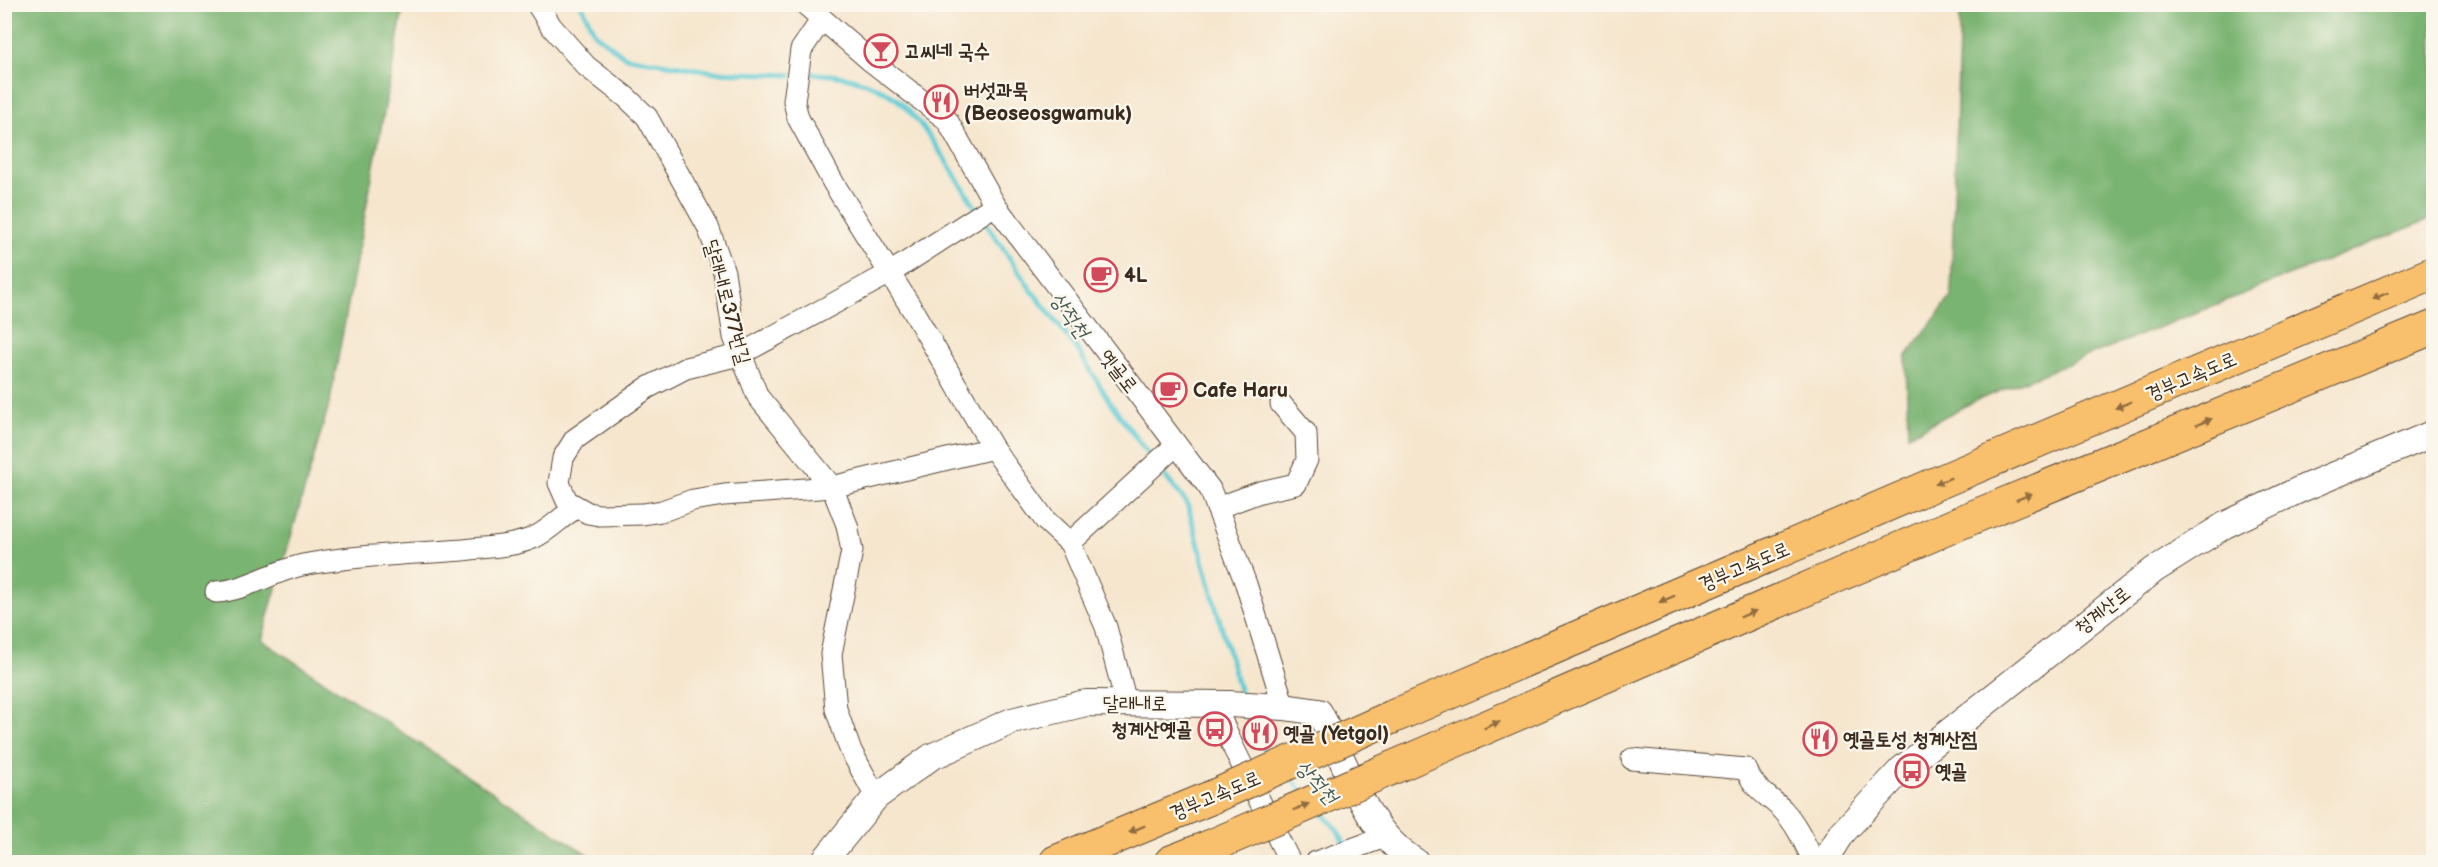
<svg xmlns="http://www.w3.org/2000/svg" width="2438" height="867" font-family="'Balsamiq Sans','Poor Story',sans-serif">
<rect width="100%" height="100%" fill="#fbf7ec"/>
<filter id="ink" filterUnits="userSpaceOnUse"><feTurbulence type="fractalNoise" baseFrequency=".0167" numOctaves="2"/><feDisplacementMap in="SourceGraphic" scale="12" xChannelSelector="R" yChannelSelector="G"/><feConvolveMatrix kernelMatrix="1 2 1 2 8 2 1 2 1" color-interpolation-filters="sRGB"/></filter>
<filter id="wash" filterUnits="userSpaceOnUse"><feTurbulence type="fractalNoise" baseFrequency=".008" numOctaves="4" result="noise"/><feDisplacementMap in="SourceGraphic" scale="24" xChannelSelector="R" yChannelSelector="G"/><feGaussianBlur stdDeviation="1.35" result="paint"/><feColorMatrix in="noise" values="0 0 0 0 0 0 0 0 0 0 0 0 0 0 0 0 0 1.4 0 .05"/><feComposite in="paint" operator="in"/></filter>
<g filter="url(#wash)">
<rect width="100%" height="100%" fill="#f6e6ce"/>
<g fill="#7ab472" stroke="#5a6f48" stroke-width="1.5">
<polygon points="5,5 404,5 330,401 261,640 599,862 5,862"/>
<polygon points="1960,5 2433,5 2433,218 1975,401 1908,435 1906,357 1951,297"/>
</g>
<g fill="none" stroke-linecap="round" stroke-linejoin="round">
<g stroke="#5dcad4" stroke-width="5">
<polyline points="581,4 595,34 625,57 715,72 791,75"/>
<path d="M 804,74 C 834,73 866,79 892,96 C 921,115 957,180 978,211"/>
<polyline points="983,219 1032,291 1076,347 1110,402 1153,461"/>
<polyline points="1159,469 1187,503 1241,697"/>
<polyline points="1245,712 1263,748 1272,757"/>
<polyline points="1288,775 1304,793"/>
<polyline points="1320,811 1337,829 1346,847"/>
</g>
</g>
</g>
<g filter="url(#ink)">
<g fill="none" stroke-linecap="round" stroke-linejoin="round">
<defs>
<g id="minor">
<polyline points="537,4 551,26 586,66 626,97 647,117 708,227 724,272 734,337 758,397 832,487 847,525 852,551 831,654 836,709 850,749 876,797"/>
<polyline points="805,4 872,62 947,120 995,205 1210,489 1246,584 1284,707"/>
<polyline points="822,19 801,50 794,101 798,118 834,184 912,309 993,448 1045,520 1070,543 1106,627 1126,702"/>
<polyline points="993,448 832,487 724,495 693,500 662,511 643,514 599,515 588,513 567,501 559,483 563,458 575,439 647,388 686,368 739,355 890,273 995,205"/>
<polyline points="1217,508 1260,492 1296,484 1307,460 1306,433 1281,404"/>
<polyline points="1070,543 1176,445"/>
<path d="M 216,592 C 248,590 276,569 308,564 C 359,555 411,554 463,550 C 486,547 514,547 535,537 C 550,530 562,516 576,508"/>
<polyline points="1214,704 1234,749 1290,862"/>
<path d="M 1632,759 L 1746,769 C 1755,791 1767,794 1783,810 C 1797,825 1805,844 1814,862"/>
<polyline points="1316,862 1385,837"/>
</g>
<g id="tertiary">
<path d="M 823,862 L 876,797 L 931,757 L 1012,721 L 1086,703 L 1229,704 L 1284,707 L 1319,712 C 1348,764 1363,830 1416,862"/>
<polyline points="1824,862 1843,832 1902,769 2154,570 2225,525 2301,489 2434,433"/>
</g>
<g id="motorway">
<polyline points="1392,717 1954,476 2434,273"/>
<polyline points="1438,748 1971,518 2434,327"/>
<polyline points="1056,862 1210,798"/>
<polyline points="1171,862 1209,847"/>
</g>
</defs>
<use href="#minor" stroke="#574638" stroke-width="23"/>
<use href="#tertiary" stroke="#574638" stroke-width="28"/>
<use href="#motorway" stroke="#574638" stroke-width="35"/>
<use href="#minor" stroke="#fff" stroke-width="21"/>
<use href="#tertiary" stroke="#fff" stroke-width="26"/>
<use href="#motorway" stroke="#f8bf6c" stroke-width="33"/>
<defs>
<g id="motorway-bridge">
<polyline points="1210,798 1392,717"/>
<polyline points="1209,847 1438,748"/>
</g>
</defs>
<use href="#motorway-bridge" stroke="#574638" stroke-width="35" stroke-linecap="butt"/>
<use href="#motorway-bridge" stroke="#f8bf6c" stroke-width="33"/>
</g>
<defs><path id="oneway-solid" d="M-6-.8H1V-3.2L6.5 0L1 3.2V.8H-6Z" transform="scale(1.5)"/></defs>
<g fill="#906d41">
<use href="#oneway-solid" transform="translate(2380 296) rotate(157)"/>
<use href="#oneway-solid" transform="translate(2123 405) rotate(157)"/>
<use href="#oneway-solid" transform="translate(2204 422) rotate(-22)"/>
<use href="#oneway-solid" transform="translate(1943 481) rotate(157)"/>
<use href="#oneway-solid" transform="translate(2024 497) rotate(-22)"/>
<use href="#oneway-solid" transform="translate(1667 599) rotate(157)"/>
<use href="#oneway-solid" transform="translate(1748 614) rotate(-23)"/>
<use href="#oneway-solid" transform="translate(1492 725) rotate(-23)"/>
<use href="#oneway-solid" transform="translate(1301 807) rotate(-23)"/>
<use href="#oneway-solid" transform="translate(1137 829) rotate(157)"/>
</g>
</g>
<defs>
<symbol id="bar-ring" viewBox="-11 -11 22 22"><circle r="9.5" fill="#fbf7ec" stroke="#d1495b" stroke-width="1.5"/><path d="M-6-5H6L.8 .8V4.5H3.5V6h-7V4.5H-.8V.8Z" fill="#d1495b"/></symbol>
<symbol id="restaurant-ring" viewBox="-11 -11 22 22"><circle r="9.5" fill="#fbf7ec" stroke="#d1495b" stroke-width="1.5"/><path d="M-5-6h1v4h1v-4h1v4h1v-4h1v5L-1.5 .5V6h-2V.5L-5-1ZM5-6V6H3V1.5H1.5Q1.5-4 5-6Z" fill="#d1495b"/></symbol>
<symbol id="cafe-ring" viewBox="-11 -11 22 22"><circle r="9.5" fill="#fbf7ec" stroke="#d1495b" stroke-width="1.5"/><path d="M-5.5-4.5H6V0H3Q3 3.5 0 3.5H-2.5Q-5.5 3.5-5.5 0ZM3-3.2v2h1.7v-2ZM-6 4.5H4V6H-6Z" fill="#d1495b"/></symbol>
<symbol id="bus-ring" viewBox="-11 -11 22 22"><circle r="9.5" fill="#fbf7ec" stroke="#d1495b" stroke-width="1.5"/><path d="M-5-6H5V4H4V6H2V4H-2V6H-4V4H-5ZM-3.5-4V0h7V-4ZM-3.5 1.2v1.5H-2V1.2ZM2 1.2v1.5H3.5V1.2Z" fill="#d1495b"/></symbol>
</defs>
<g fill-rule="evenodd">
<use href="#bar-ring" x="862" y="32" width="38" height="38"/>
<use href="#restaurant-ring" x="922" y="83" width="38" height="38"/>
<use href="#cafe-ring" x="1082" y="256" width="38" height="38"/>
<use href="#cafe-ring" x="1151" y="371" width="38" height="38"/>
<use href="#bus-ring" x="1196" y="710" width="38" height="38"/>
<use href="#restaurant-ring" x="1241" y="714" width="38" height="38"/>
<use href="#restaurant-ring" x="1801" y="720" width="38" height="38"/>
<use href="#bus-ring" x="1893" y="752" width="38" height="38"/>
</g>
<g text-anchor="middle" stroke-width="4.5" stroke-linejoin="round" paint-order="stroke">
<g font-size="20" font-weight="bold" fill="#3b2a1e" stroke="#fbf7ec" text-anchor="start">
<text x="904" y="58">고씨네 국수</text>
<text x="964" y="97">버섯과묵<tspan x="964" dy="23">(Beoseosgwamuk)</tspan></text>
<text x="1124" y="282">4L</text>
<text x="1193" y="397">Cafe Haru</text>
<text x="1192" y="736" text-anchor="end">청계산옛골</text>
<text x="1283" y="740">옛골 (Yetgol)</text>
<text x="1843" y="746">옛골토성 청계산점</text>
<text x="1935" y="778">옛골</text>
</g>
<g font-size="20" fill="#3b2a1e" stroke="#fbf7ec">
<text transform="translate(728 302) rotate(75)" y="7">달래내로377번길</text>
<text transform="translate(1119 371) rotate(52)" y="7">옛골로</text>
<text transform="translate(2191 376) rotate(-23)" y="7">경부고속도로</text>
<text transform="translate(1744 566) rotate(-23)" y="7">경부고속도로</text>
<text transform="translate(2102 610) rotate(-38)" y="7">청계산로</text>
<text x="1135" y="710">달래내로</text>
<text transform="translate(1215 795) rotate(-23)" y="7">경부고속도로</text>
</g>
<g font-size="21" font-style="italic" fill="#455a55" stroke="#fbf7ec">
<text transform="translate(1070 315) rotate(54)" y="7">상적천</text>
<text transform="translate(1317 782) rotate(48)" y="7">상적천</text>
</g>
</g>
<rect width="2438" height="867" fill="none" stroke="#fbf7ec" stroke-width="24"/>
</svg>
